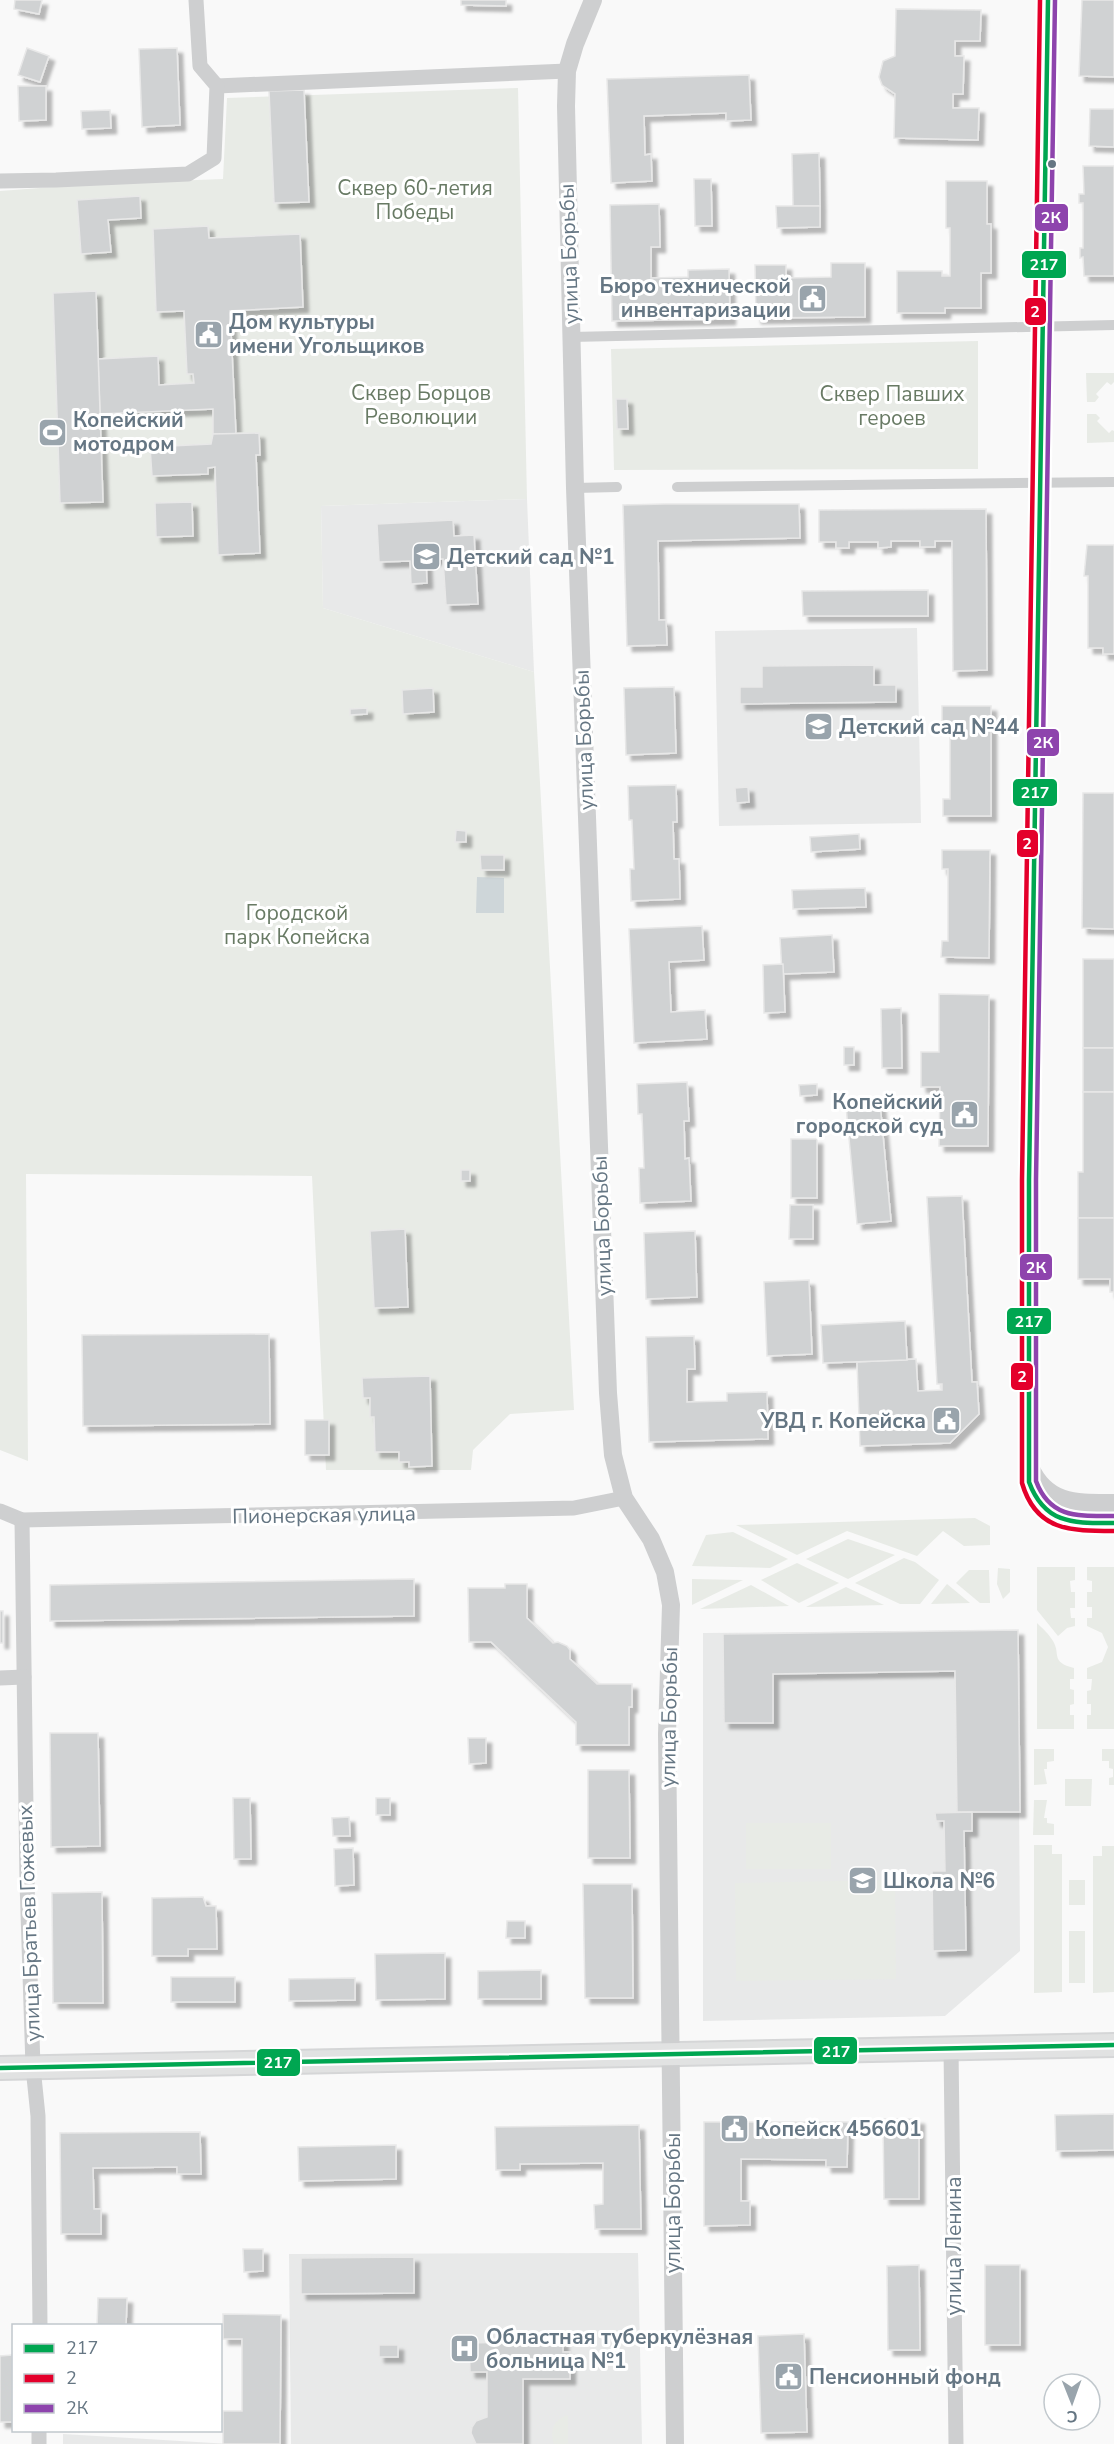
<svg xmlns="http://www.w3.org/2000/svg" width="1114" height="2444" font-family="'Nunito Sans',sans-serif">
<defs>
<filter id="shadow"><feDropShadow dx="5.5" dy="5.5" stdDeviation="1.5" flood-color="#0004"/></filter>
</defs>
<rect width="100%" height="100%" fill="#f9f9f9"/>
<g fill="#e8e9e9">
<polygon points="527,499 534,672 323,608 321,506"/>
<polygon points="917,628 921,823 719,826 715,631"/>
<polygon points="1018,1630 1020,1951 945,2016 703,2021 703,1633"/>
<polygon points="638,2253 642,2444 291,2444 289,2254"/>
<polygon points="63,2434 230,2444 63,2444"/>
</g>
<g fill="#e8ebe6">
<polygon points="518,88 527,499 321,506 323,608 534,672 574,1410 510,1414 473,1450 471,1470 326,1470 312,1176 26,1174 28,1461 0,1450 0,191 93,184 223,179 227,98"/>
<polygon points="978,341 978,469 614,470 611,349"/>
<polygon points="1086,373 1114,373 1114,382 1111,385 1107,382 1096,394 1099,397 1095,402 1087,402"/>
<polygon points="1087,414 1096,414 1100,418 1097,421 1109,433 1112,430 1114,431 1114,442 1087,443"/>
<polygon points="975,1518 990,1526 990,1545 964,1546 943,1531 917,1556 847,1531 797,1555 736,1525"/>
<polygon points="733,1532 788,1559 770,1568 692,1566 706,1535"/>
<polygon points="848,1539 895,1555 848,1579 806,1559"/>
<polygon points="904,1558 915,1562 939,1580 920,1604 900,1604 855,1583"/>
<polygon points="797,1563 839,1583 799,1603 761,1580"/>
<polygon points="1037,1567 1075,1567 1075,1580 1070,1581 1071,1592 1075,1592 1075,1608 1070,1608 1071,1618 1075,1618 1075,1626 1067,1628 1058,1636 1037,1610"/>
<polygon points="1087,1567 1114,1567 1114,1729 1087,1729 1087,1715 1091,1715 1091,1704 1087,1704 1087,1691 1091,1690 1092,1679 1087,1679 1087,1668 1102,1662 1108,1647 1102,1633 1087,1626 1087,1618 1092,1618 1092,1607 1087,1607 1087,1592 1092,1592 1092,1581 1087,1580"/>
<polygon points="998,1568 1010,1569 1010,1592 1003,1599 997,1584"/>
<polygon points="969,1570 989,1570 990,1603 980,1603 956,1583"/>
<polygon points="692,1579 743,1580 692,1605"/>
<polygon points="947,1584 970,1603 931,1604"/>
<polygon points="751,1585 789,1606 700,1609"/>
<polygon points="846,1587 884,1605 806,1607"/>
<path d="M 1037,1623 C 1042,1628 1049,1634 1053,1641 C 1061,1654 1050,1662 1074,1668 L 1074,1679 L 1070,1679 L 1070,1689 L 1074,1690 L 1074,1704 L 1070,1705 L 1070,1715 L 1074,1715 L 1074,1729 L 1037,1729 Z"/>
<polygon points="1034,1749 1054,1749 1054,1761 1047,1762 1047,1769 1044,1769 1047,1784 1034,1785"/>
<polygon points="1102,1749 1114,1749 1114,1785 1109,1785 1109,1778 1113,1777 1113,1769 1109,1768 1109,1761 1102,1761"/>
<polygon points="1065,1779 1092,1779 1091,1806 1065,1806"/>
<polygon points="1034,1800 1047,1800 1044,1818 1047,1818 1047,1823 1054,1824 1054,1835 1033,1835"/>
<rect x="746" y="1823" width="85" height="46"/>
<polygon points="1034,1845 1052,1845 1052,1854 1062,1854 1062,1992 1034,1993"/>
<polygon points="1102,1846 1114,1846 1114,1992 1093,1993 1093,1856 1102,1856"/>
<polygon points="895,1880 896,1979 736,1981 735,1883"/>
<rect x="1069" y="1880" width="16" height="25"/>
<rect x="1069" y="1931" width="16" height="52"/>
<path d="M 568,2415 L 568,2444 L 554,2444 C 549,2430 554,2419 568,2415 Z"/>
</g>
<polygon fill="#ced6d9" points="477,877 504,878 504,913 476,913"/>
<g fill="#d0d2d3" stroke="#e8e8e8" stroke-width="1.5" filter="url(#shadow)">
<polygon points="15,0 42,0 39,14 14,9"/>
<polygon points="461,0 506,0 506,6 461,5"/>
<polygon points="1082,0 1114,0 1114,77 1079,76"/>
<polygon points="896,9 981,10 980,41 955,41 955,56 964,56 963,94 953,94 953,108 979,108 978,140 894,138 895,94 882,85 879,77 883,61 895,56"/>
<polygon points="27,48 49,56 40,82 18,75"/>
<polygon points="177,48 180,125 142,127 139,49"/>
<polygon points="749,75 751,120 726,121 726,113 644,116 645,155 651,154 652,181 611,183 607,79"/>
<polygon points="18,86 46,86 46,120 19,121"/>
<polygon points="304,90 309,202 274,203 269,91"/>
<polygon points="1090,109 1114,109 1114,147 1089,146"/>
<polygon points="110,110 111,128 82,129 81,111"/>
<polygon points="819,153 820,206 793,206 792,154"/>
<polygon points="1083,166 1114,166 1114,276 1084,276 1083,257 1080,258 1080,248 1083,248 1083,203 1079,203 1079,194 1084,194"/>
<polygon points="694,179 711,179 712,226 695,226"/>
<polygon points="946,181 987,181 987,224 991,224 991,273 981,273 981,308 945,308 945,313 897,313 897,271 942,271 942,276 950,276 950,228 946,228"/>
<polygon points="140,196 141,218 108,220 111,252 81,254 77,200"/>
<polygon points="659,204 660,247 651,247 651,278 688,277 688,270 729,269 730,319 612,321 610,205"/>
<polygon points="776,206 820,206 820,227 777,228"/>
<polygon points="208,226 209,238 300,234 303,307 230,311 236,434 213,434 213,409 100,414 98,359 158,356 159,385 194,383 193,374 187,374 184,311 156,312 153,229"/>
<polygon points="831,263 865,263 865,317 756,318 755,265 786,265 786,278 831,277"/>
<polygon points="96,291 103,502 60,503 53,293"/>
<polygon points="616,399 627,399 628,429 617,429"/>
<polygon points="259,433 260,455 256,455 260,553 218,555 215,467 208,468 208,474 152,476 150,447 211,444 213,434"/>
<polygon points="192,502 193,536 156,537 155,503"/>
<polygon points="665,504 799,504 800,538 658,541 659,620 666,620 667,645 627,646 623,505"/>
<polygon points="986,509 987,670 953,671 952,541 935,541 935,547 920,547 920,541 891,541 891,547 878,548 878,542 849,542 849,548 836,548 836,542 819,542 819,510"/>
<polygon points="453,520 454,536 474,535 478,604 446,605 443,559 426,559 427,583 411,584 410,561 379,562 377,524"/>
<polygon points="1087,545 1114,545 1114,654 1103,654 1103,648 1088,648 1088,576 1084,576"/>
<polygon points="928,590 928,616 803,616 802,591"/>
<polygon points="874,665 874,685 896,685 896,702 740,704 740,687 762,687 762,666"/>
<polygon points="674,687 676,753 626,755 624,688"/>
<polygon points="433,688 434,712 403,714 402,690"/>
<polygon points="942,706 991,706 991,816 943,816 943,799 950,799 950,723 942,723"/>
<polygon points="367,708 367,714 350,715 350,709"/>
<polygon points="676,785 677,822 673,822 674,859 679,859 680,899 631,901 630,869 634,869 632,820 629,820 628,786"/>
<polygon points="748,787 749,802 736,803 735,788"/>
<polygon points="1083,793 1114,793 1114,929 1082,928"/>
<polygon points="456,830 466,831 466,842 455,842"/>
<polygon points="859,834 860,849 811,852 810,837"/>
<polygon points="942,850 990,850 989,958 941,957 942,941 948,941 948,869 942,869"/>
<polygon points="480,855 504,855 504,870 481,870"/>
<polygon points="865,888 866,907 793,909 792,890"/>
<polygon points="702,926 704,960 669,962 671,1012 705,1010 707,1039 634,1043 629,929"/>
<polygon points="832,935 834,972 782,974 780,938"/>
<rect x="1083" y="959" width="31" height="89"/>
<polygon points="783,964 785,1012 764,1013 763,965"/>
<polygon points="939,994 989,995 988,1146 939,1146 940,1087 921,1087 921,1052 939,1052"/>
<polygon points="901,1008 902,1068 882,1068 881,1009"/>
<rect x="844" y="1047" width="10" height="18"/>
<rect x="1083" y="1048" width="31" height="44"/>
<polygon points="687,1082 689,1121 684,1121 685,1159 689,1158 691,1201 640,1203 639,1168 644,1168 642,1114 638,1114 637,1084"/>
<polygon points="817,1084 817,1095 800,1096 799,1085"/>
<polygon points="1083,1092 1114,1092 1114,1218 1078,1218 1078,1172 1083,1172"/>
<polygon points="880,1103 891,1221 857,1224 846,1106"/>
<rect x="791" y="1139" width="26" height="59"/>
<rect x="461" y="1170" width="9" height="11"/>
<polygon points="962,1196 972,1382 977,1382 979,1414 950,1443 860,1446 857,1362 916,1359 918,1391 942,1390 942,1384 937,1384 927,1197"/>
<polygon points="790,1205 813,1205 813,1239 789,1239"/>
<polygon points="1078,1218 1114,1218 1114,1292 1110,1292 1110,1279 1078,1279"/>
<polygon points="405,1229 408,1307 374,1308 370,1231"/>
<polygon points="695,1231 697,1297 646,1299 644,1233"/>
<polygon points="809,1280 812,1354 767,1356 764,1282"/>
<polygon points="905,1321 907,1360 823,1363 821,1325"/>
<polygon points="269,1334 270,1424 83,1426 82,1335"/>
<polygon points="694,1336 695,1369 687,1369 687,1402 727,1401 727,1393 767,1392 768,1439 649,1442 646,1337"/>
<polygon points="430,1376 432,1466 409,1467 409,1462 399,1462 399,1452 375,1452 374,1417 370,1417 370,1398 363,1398 362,1378"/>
<rect x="305" y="1420" width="24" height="35"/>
<polygon points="414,1579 414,1616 50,1621 50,1585"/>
<polygon points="505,1584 527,1584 527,1618 553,1643 558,1642 567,1646 570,1650 570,1659 597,1684 632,1684 632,1707 629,1707 629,1745 576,1745 576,1722 491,1642 469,1642 468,1588 505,1588"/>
<rect x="0" y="1611" width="3" height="32"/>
<polygon points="1018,1630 1020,1812 957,1812 955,1671 773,1674 773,1723 724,1723 723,1634"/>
<polygon points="50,1733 98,1733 100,1846 51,1847"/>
<polygon points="468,1738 486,1738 486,1763 469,1764"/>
<polygon points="588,1770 629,1770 630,1858 588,1858"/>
<polygon points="233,1798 250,1798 251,1859 234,1859"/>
<rect x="376" y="1798" width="14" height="17"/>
<polygon points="972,1812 972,1831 964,1831 966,1950 933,1951 932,1871 945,1871 944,1821 936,1821 935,1813"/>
<polygon points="349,1817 350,1836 333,1836 332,1818"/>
<polygon points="353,1848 354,1885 335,1886 334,1849"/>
<polygon points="583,1884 632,1884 633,1998 585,1998"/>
<polygon points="102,1892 103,2003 53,2003 52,1893"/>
<polygon points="203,1897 206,1906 216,1906 217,1949 188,1949 188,1956 152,1956 152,1898"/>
<polygon points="507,1921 525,1921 525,1938 506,1938"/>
<polygon points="445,1953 445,1999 376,2000 375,1954"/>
<polygon points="541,1970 541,1999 478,1999 478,1971"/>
<rect x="171" y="1977" width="64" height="25"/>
<polygon points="355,1978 355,2000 289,2001 289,1979"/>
<polygon points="1114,2114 1114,2150 1056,2151 1055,2115"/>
<polygon points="883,2119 919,2119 919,2199 884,2199"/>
<polygon points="704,2122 848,2122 847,2167 826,2167 826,2160 741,2159 741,2201 750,2201 750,2225 704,2226"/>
<polygon points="639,2125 641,2229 595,2229 594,2205 603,2204 603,2163 520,2164 520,2170 496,2170 495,2127"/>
<polygon points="200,2132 201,2174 177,2174 177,2167 93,2168 94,2209 101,2209 101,2234 61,2234 60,2133"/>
<polygon points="396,2145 396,2179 299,2181 298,2147"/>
<polygon points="243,2249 263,2249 263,2271 244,2272"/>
<polygon points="414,2257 414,2293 301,2294 301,2258"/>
<polygon points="919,2265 920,2350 888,2350 887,2266"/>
<rect x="985" y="2265" width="35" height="80"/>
<polygon points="98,2298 127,2298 126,2326 97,2326"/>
<polygon points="223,2314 281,2315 280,2444 223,2444 223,2411 242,2411 242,2339 223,2339"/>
<polygon points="804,2334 807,2432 761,2433 758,2336"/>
<polygon points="563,2341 563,2352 570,2352 570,2379 523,2379 523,2444 476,2444 471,2433 472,2427 476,2421 487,2417 487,2372 470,2372 469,2343"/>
<rect x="379" y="2345" width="19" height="12"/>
<polygon points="12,2355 12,2422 0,2422 0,2356"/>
</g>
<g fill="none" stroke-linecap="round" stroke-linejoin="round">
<defs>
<polyline id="primary" points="0,2068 1114,2045"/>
</defs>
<use href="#primary" stroke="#d5d6d7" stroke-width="26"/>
<g stroke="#cecfd0" stroke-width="10">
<polyline points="571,337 1114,325"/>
<polyline points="677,487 1114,482"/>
<polyline points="575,488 617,487"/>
</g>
<g stroke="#cecfd0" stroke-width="15">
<polyline points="217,86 567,71"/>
<polyline points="0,181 56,180 188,174 214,158 217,86 200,66 196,0"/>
<polyline points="0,1511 22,1520 574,1508 624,1498"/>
<polyline points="22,1520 27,1882 33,2067 38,2116 40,2326"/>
<polyline points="0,1678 24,1677"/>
<polyline points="951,2049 956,2444"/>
<polyline points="39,2430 39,2444"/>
</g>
<g stroke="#cecfd0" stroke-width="18">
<polyline points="593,0 575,44 567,71 566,106 575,488 608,1393 613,1455 624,1498 651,1539 665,1572 671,1605 667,1734 675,2444"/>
<path d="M 1048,0 L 1029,1180 L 1029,1482 C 1040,1526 1076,1523 1114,1523"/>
<path d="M 1030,1467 C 1047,1505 1077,1503 1114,1503"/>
</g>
<use href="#primary" stroke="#e1e2e2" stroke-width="22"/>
<defs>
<g id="bus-1">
<path d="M 1048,0 L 1029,1180 L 1029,1482 C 1045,1525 1074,1523 1114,1523"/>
<polyline points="0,2068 1114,2045"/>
</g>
<path id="bus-2" d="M 1040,0 L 1022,1180 L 1022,1483 C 1036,1531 1070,1531 1114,1531"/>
<path id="bus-3" d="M 1055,0 L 1036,1180 L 1036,1481 C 1050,1519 1079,1516 1114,1516"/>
</defs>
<use href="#bus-1" stroke="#fff" stroke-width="9"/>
<use href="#bus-2" stroke="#fff" stroke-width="9"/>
<use href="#bus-3" stroke="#fff" stroke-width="9"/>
<use href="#bus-1" stroke="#00a651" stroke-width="4.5"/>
<use href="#bus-2" stroke="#e4002b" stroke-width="4.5"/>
<use href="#bus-3" stroke="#8e44ad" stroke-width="4.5"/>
</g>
<defs>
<symbol id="civic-square" viewBox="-11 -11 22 22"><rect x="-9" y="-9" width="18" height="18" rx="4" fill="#99a4ac" stroke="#fff"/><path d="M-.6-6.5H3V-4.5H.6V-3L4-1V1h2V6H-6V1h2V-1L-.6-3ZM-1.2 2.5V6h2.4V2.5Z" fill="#fff"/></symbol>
<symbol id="stadium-square" viewBox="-11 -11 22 22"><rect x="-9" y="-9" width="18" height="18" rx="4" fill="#99a4ac" stroke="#fff"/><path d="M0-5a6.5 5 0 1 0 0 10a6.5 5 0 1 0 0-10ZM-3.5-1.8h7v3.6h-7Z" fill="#fff"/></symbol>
<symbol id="school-square" viewBox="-11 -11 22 22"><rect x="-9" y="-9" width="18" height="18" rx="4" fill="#99a4ac" stroke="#fff"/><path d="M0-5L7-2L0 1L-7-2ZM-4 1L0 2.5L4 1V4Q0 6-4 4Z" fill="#fff"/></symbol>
<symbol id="hospital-square" viewBox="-11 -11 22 22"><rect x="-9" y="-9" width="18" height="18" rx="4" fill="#99a4ac" stroke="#fff"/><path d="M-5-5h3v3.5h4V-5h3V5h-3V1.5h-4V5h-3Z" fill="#fff"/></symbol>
</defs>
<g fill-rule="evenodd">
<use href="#civic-square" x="796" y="282" width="33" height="33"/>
<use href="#civic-square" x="192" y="318" width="33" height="33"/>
<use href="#stadium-square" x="36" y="416" width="33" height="33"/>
<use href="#school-square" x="410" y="540" width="33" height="33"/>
<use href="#school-square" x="802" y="710" width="33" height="33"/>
<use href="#civic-square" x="948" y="1098" width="33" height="33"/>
<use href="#civic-square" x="930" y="1404" width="33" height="33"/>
<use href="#school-square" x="846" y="1864" width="33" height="33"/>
<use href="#civic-square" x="718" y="2112" width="33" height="33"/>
<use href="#hospital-square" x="448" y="2332" width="33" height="33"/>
<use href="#civic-square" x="772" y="2360" width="33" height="33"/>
</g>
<circle fill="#657683" stroke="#fff" stroke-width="2" cx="1052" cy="164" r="5"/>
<g text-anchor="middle" stroke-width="6" stroke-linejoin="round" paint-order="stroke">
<g font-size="21" fill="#687a64" stroke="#fff">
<text x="415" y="195">Сквер 60-летия<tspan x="415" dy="24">Победы</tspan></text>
<text x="421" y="400">Сквер Борцов<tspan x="421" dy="24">Революции</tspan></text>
<text x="892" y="401">Сквер Павших<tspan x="892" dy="24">героев</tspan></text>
<text x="297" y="920">Городской<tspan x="297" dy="24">парк Копейска</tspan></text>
</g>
<g font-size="21" fill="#657683" stroke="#fff">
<text transform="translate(569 254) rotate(-92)" y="7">улица Борьбы</text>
<text transform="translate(584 740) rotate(-92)" y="7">улица Борьбы</text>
<text transform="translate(602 1226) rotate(-92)" y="7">улица Борьбы</text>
<text transform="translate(324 1515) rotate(-1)" y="7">Пионерская улица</text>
<text transform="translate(669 1717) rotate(-89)" y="7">улица Борьбы</text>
<text transform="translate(29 1923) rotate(-92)" y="7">улица Братьев Гожевых</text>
<text transform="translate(673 2203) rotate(-90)" y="7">улица Борьбы</text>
<text transform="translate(954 2246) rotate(-90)" y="7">улица Ленина</text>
</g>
<g font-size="21" font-weight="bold" fill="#657683" stroke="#fff" text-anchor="start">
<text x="791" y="293" text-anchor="end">Бюро технической<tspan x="791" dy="24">инвентаризации</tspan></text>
<text x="229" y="329">Дом культуры<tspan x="229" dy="24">имени Угольщиков</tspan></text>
<text x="73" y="427">Копейский<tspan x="73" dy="24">мотодром</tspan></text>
<text x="447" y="564">Детский сад №1</text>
<text x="839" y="734">Детский сад №44</text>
<text x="943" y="1109" text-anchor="end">Копейский<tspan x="943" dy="24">городской суд</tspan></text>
<text x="926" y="1428" text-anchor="end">УВД г. Копейска</text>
<text x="883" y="1888">Школа №6</text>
<text x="755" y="2136">Копейск 456601</text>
<text x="486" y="2344">Областная туберкулёзная<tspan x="486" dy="24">больница №1</tspan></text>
<text x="809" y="2384">Пенсионный фонд</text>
</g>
</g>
<g stroke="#fff" stroke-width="2">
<rect x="1034" y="203" width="35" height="29" rx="6" fill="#8e44ad"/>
<rect x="1021" y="250" width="46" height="29" rx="6" fill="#00a651"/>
<rect x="1024" y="297" width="23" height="29" rx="6" fill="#e4002b"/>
<rect x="1026" y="728" width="34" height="29" rx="6" fill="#8e44ad"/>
<rect x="1012" y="778" width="46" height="29" rx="6" fill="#00a651"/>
<rect x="1016" y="829" width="23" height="29" rx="6" fill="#e4002b"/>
<rect x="1019" y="1253" width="34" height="28" rx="6" fill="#8e44ad"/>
<rect x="1006" y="1307" width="46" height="28" rx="6" fill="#00a651"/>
<rect x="1010" y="1362" width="24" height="29" rx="6" fill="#e4002b"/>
<rect x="813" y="2036" width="45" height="29" rx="6" fill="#00a651"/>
<rect x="256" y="2048" width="45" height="29" rx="6" fill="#00a651"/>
</g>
<g font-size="16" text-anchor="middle" font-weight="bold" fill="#fff">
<text x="1051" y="223">2К</text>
<text x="1044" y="270">217</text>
<text x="1035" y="317">2</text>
<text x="1043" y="748">2К</text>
<text x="1035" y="798">217</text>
<text x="1027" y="849">2</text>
<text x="1036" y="1273">2К</text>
<text x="1029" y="1327">217</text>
<text x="1022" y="1382">2</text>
<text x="836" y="2057">217</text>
<text x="278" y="2068">217</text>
</g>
<rect x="12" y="2324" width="210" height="108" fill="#ffffff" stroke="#c1c8cd" stroke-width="1.5"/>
<rect x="24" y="2344" width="30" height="9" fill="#00a651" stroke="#c1c8cd" stroke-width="1.5"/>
<text x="66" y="2354" font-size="18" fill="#657683">217</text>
<rect x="24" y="2374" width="30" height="9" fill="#e4002b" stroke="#c1c8cd" stroke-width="1.5"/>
<text x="66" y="2384" font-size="18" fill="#657683">2</text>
<rect x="24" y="2404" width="30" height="9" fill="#8e44ad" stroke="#c1c8cd" stroke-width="1.5"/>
<text x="66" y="2414" font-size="18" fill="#657683">2К</text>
<g transform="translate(1072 2402) rotate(179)"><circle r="28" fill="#ffffff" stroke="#c1c8cd" stroke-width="1.5"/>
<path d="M0-4.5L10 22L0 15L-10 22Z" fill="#99a4ac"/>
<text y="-9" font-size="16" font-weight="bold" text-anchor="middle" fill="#657683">С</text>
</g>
</svg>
